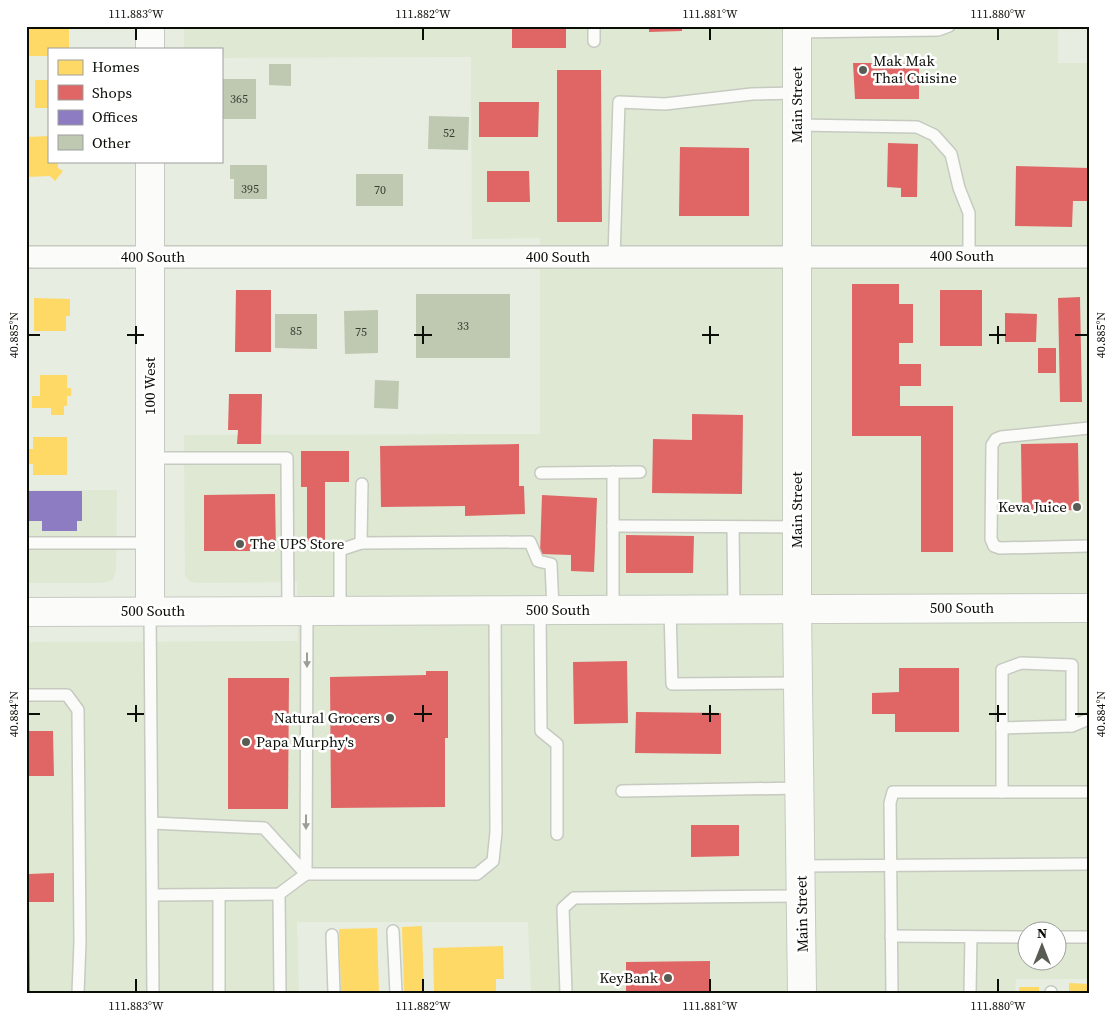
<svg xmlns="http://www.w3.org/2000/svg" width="1115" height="1019" font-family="'Source Serif 4',serif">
<rect width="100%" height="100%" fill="#e7ede1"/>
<g fill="#dee8d3" fill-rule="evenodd">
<path d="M 184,26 L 1058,26 L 1058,63 L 1089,63 L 1089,979 L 1016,979 L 1015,993 L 531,993 L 528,922 L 297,922 L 299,993 L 26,993 L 26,642 L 298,641 L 297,582 L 195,583 L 190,581 L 185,576 L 184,435 L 540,434 L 540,238 L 472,239 L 471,57 L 221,58 L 221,49 L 184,49 ZM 1028,932 L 1058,932 L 1058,962 L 1028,962 Z"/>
<polygon points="26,490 117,490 116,569 114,577 111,581 99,583 26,583"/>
</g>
<g fill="#ffd966">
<polygon points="29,26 69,26 69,49 49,49 49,56 29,56"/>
<rect x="35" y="80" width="14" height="28"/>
<polygon points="49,136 49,161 58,161 58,168 63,171 55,181 50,176 26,177 26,137"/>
<polygon points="34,298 70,299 70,316 66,316 66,331 34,331"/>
<polygon points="40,375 67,375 67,388 71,388 71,396 67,396 67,406 64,406 64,415 51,415 51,408 32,408 32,396 40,396"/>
<polygon points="33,437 67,437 67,475 33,475 33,464 27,464 27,449 33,449"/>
<polygon points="422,926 424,993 404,993 402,927"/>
<polygon points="377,928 379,993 341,993 339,929"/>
<polygon points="503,946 504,979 496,979 496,993 434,993 433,948"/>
<polygon points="1069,983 1089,984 1089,993 1069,993"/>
<rect x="1019" y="987" width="20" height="6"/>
</g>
<g fill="#e06666">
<rect x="512" y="26" width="54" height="22"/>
<polygon points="649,26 682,26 682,31 649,32"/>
<polygon points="853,63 919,63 919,99 855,99"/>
<polygon points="557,70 601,70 602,222 557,222"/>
<polygon points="479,102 539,102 538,137 479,137"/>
<polygon points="888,143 918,144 917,197 901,197 901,188 887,187"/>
<polygon points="680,147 749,148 749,216 679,216"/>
<polygon points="1016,166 1089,168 1089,201 1073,201 1072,227 1015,226"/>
<polygon points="487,171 529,171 530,202 487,202"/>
<polygon points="852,284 899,284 899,304 913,304 913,343 899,343 899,364 921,364 921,386 900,386 900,406 953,406 953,552 921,552 921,436 852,436"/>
<polygon points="236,290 271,290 271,352 235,352"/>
<rect x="940" y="290" width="42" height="56"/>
<polygon points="1080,297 1082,402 1060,402 1058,298"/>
<polygon points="1005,313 1037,314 1036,342 1005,342"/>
<rect x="1038" y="348" width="18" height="25"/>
<polygon points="229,394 262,394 261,444 237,444 238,430 228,430"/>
<polygon points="692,414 743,415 742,494 652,493 653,439 692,440"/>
<polygon points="1078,443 1079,510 1022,511 1021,444"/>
<polygon points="519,444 519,486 524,486 525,514 465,516 465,506 381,507 380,446"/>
<polygon points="301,451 349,451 349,482 325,482 325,542 307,542 307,487 301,487"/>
<polygon points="275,494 276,551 204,551 204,495"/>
<polygon points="542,495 597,498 594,572 571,571 571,555 540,554"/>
<polygon points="626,535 694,536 693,573 626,573"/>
<polygon points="627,661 628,723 574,724 573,662"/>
<polygon points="899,668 959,668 959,732 895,732 895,714 872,714 872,693 899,692"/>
<polygon points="426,671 448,671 448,738 445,738 445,807 331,808 330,677 426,675"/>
<polygon points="228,678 289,678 288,809 228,809"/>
<polygon points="636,712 721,713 721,754 635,753"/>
<polygon points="26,731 53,731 54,776 29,776 29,874 54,873 54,902 29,902 30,993 26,993"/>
<polygon points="691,825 739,825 739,856 691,857"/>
<polygon points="710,961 710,993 626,993 626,962"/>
</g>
<polygon fill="#8e7cc3" points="26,491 82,491 82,521 77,521 77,531 42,531 42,521 26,521"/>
<g fill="#bfc9b2">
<polygon points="269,64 291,64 291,86 269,85"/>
<rect x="222" y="79" width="34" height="40"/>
<polygon points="429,116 469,117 468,150 428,149"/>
<polygon points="230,165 267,165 267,199 234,199 234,179 230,179"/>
<rect x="356" y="174" width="47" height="32"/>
<rect x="416" y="294" width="94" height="64"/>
<polygon points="378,310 378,353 345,354 344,311"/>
<polygon points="275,314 317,314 317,349 275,348"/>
<polygon points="375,380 399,381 398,409 374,408"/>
</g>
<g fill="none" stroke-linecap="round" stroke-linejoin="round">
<defs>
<g id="lane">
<polyline points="594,26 594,41"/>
<polyline points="797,32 938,30 949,26"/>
<polyline points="797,125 917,127 934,135 951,154 959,188 969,213 969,257"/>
<polyline points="614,257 619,102 665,104 752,94 797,93"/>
<polyline points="1089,428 1001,437 996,439 992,445 991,539 994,546 1000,548 1089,546"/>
<polyline points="150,458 287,458 288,611"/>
<polyline points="613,472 613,610"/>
<polyline points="541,473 640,472"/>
<polyline points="613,526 797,527"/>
<polyline points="733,527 734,609"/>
<polyline points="26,543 150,543"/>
<polyline points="361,543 362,484"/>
<polyline points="670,609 672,684 798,683"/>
<polyline points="540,610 541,731 557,744 557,834"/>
<polyline points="150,611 153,993"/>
<polyline points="340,611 340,550 361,543 530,542 538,561 551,564 553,610"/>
<polyline points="26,695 67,695 78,710 80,942 78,993"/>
<polyline points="1002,728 1072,726"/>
<polyline points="622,791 800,788"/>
<polyline points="1002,792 1089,792"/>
<polyline points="152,823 264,828 306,874 477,874 493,861 496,832 495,610"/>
<polyline points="801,866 1089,864"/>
<polyline points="279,894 280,993"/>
<polyline points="153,895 279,894 306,874 307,611"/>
<polyline points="393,931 396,993"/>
<polyline points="332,935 334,993"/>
<polyline points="891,936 1028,937"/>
<polyline points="1058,937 1089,937"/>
<polyline points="1051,992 1051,993"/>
<polyline points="219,993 219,895"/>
<polyline points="566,993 563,908 574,898 801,896"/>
<polyline points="892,993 890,803 893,792 1002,792 1002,670 1021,663 1072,665 1072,726 1089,719"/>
<polyline points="970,993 971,937"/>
</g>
<polyline id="street" points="26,257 1089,257"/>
<g id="secondary">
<polyline points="797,26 797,609 802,993"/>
<polyline points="150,49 150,26"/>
<polyline points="150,161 150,611"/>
<polyline points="26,612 1089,608"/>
</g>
</defs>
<use href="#lane" stroke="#c6cac1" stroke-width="14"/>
<use href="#street" stroke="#c6cac1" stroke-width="24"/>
<use href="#secondary" stroke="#c6cac1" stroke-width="30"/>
<use href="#lane" stroke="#fbfcfa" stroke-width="11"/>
<use href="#street" stroke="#fbfcfa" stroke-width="21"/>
<use href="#secondary" stroke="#fbfcfa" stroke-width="28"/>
</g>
<defs><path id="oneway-solid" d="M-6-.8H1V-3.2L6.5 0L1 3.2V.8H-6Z" transform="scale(1.25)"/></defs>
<g fill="#9b9d99">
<use href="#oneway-solid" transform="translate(307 660) rotate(90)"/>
<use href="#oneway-solid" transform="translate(306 822) rotate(90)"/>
</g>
<path fill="none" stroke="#0b0e07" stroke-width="2" d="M 136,28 L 136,40M 423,28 L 423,40M 710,28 L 710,40M 998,28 L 998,40M 136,326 L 136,344M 423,326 L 423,344M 710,326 L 710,344M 998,326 L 998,344M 28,335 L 40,335M 127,335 L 144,335M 414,335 L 432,335M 702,335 L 719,335M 989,335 L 1006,335M 1075,335 L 1088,335M 136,705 L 136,722M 423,705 L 423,722M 710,705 L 710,722M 998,705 L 998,722M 28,714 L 40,714M 127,714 L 144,714M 414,714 L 432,714M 702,714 L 719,714M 989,714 L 1006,714M 1075,714 L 1088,714M 136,979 L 136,992M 423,979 L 423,992M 710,979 L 710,992M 998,979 L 998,992"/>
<g fill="#585c53" stroke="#fff" stroke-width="2">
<circle cx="863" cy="70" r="5"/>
<circle cx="1077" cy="507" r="5"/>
<circle cx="240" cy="544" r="5"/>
<circle cx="390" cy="718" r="5"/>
<circle cx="246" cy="742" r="5"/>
<circle cx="668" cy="978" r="5"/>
</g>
<g text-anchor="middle" stroke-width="5" stroke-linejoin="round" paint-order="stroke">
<g font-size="12" fill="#383d32">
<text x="239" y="103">365</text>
<text x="449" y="137">52</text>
<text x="250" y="193">395</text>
<text x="380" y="194">70</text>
<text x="463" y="330">33</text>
<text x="296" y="335">85</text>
<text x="361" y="336">75</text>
</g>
<g font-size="15" fill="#0b0e07" stroke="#fff" text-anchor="start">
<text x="873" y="66">Mak Mak<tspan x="873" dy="17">Thai Cuisine</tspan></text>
<text x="1067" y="512" text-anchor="end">Keva Juice</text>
<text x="250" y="549">The UPS Store</text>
<text x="380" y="723" text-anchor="end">Natural Grocers</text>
<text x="256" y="747">Papa Murphy's</text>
<text x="658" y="983" text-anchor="end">KeyBank</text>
</g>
<g font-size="15" fill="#0b0e07" stroke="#fff">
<text transform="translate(797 105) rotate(-90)" y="5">Main Street</text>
<text x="962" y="261">400 South</text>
<text x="153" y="262">400 South</text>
<text x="558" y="262">400 South</text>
<text transform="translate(150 386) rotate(-90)" y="5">100 West</text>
<text transform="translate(797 510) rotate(-90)" y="5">Main Street</text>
<text x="962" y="613">500 South</text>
<text x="558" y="615">500 South</text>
<text x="153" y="616">500 South</text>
<text transform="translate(802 914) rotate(-91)" y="5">Main Street</text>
</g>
</g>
<rect width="1115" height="1019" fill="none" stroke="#ffffff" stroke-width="55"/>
<rect x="48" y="48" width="175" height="115" fill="#ffffff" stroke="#9d9f9c"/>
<rect x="58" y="60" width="25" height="15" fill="#ffd966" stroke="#9d9f9c"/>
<text x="92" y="72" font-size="15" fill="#0b0e07">Homes</text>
<rect x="58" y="85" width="25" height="15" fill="#e06666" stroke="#9d9f9c"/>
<text x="92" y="98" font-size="15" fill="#0b0e07">Shops</text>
<rect x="58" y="110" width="25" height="15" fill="#8e7cc3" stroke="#9d9f9c"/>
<text x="92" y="122" font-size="15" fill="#0b0e07">Offices</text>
<rect x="58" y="135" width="25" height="15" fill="#bfc9b2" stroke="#9d9f9c"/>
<text x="92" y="148" font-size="15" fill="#0b0e07">Other</text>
<g transform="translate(1042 946)"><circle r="24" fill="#ffffff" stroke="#9d9f9c"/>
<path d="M0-4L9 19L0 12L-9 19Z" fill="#585c53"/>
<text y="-8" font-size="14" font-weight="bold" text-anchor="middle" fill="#0b0e07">N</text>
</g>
<rect x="28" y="28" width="1060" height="964" fill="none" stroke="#0b0e07" stroke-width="2"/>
<g font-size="12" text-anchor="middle" fill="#0b0e07">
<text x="136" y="18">111.883°W</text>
<text x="423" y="18">111.882°W</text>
<text x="710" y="18">111.881°W</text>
<text x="998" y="18">111.880°W</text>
<text transform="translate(14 335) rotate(-90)" y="4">40.885°N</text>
<text transform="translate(1101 335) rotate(-90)" y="4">40.885°N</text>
<text transform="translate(14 714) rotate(-90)" y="4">40.884°N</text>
<text transform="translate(1101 714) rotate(-90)" y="4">40.884°N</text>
<text x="136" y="1010">111.883°W</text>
<text x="423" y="1010">111.882°W</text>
<text x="710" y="1010">111.881°W</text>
<text x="998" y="1010">111.880°W</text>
</g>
</svg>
